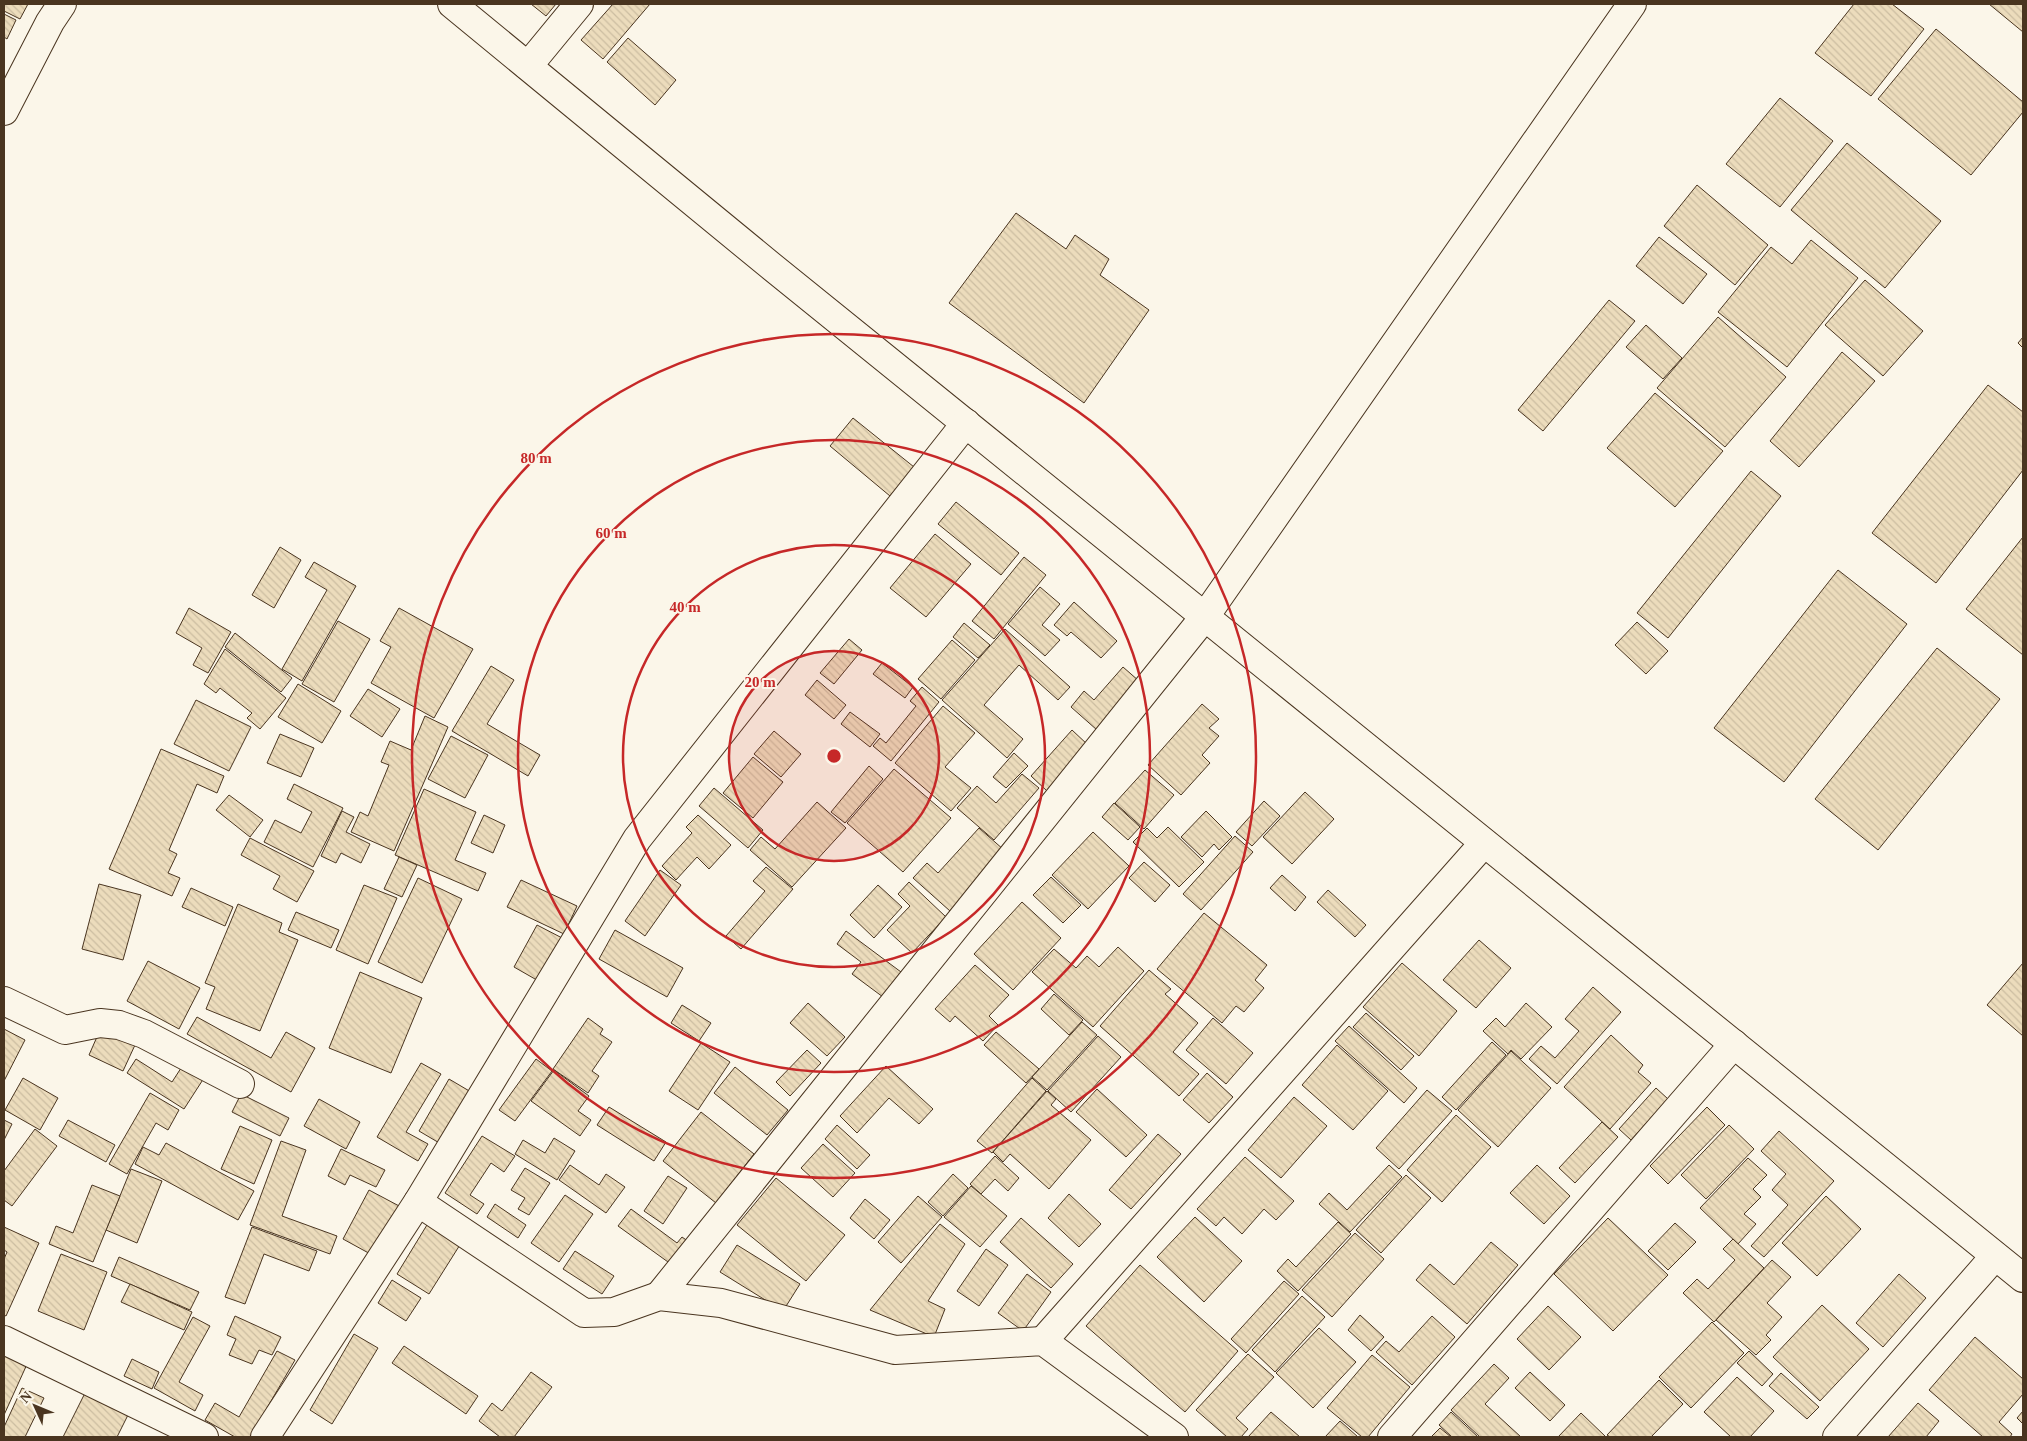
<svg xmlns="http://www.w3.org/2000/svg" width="2027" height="1441" font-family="'Times New Roman',serif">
<defs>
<pattern id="building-back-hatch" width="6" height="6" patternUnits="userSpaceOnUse" patternTransform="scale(1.25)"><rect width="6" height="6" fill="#ecdcbc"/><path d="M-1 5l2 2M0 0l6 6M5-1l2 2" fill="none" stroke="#ccbda1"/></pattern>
</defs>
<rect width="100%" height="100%" fill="#fbf6e9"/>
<g fill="url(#building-back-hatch)" stroke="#4a3520">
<polygon points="4,4 28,4 20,19 4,11"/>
<polygon points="531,4 556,4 546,16"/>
<polygon points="613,4 650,4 603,59 581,40"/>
<polygon points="1854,4 1892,4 1924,29 1871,96 1815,53"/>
<polygon points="1989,4 2023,4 2023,32"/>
<polygon points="4,14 16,20 7,39 4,37"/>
<polygon points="1936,29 2023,102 2023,112 1971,175 1878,99"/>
<polygon points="628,38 676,80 655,105 607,62"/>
<polygon points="1780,98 1833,141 1780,207 1726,164"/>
<polygon points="1847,143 1941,221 1885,288 1791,210"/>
<polygon points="1697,185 1768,245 1735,285 1664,226"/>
<polygon points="1016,213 1066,249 1075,235 1109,259 1100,275 1149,310 1084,403 949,303"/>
<polygon points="1659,237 1707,274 1683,304 1636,266"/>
<polygon points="1811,240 1858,278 1787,367 1718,312 1771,247 1792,264"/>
<polygon points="1865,280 1923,331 1883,376 1825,325"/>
<polygon points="1609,300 1635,321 1543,431 1518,410"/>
<polygon points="1718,317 1786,377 1725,447 1657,388"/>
<polygon points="1646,325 1682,358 1663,379 1626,347"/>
<polygon points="2023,337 2023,348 2018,343"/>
<polygon points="1842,352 1875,381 1799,467 1770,441"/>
<polygon points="1988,385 2023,412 2023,470 1936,583 1872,533"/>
<polygon points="1655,393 1723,451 1675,507 1607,448"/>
<polygon points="853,418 914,467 890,496 830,446"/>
<polygon points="1751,471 1781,496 1668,638 1637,613"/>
<polygon points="956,502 1019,553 1001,575 938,524"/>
<polygon points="935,534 971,564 926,617 890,588"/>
<polygon points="2023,537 2023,655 1966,609"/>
<polygon points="280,547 301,560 274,608 252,595"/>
<polygon points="1024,557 1046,575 994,639 972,621"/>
<polygon points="314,562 356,586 302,681 282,669 327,590 305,577"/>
<polygon points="1838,570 1907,624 1784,782 1714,728"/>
<polygon points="1040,587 1060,604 1042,625 1060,640 1045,656 1008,624"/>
<polygon points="1074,602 1117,641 1101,658 1071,632 1067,636 1054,625"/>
<polygon points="189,608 231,632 208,673 193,665 202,648 176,633"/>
<polygon points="399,608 473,649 434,718 371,683 391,647 380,641"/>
<polygon points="338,621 370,639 334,702 302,684"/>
<polygon points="1637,622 1668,651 1646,674 1615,645"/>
<polygon points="964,623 990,645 978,658 953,637"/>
<polygon points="1005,629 1070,687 1058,700 1019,665 984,705 1023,739 1007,758 942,700"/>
<polygon points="235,633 292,678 281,692 225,647"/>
<polygon points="849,639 862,650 834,684 820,673"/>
<polygon points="952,640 975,660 941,699 918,679"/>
<polygon points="1937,648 2000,699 1878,850 1815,799"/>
<polygon points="225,649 286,698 260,729 247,718 252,713 220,688 216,693 204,684"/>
<polygon points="882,663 913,687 905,698 873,674"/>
<polygon points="491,666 514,680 487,724 540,755 528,776 452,731"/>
<polygon points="1123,667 1139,681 1097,730 1071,707 1084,691 1094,700"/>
<polygon points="817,680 846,705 834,719 805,695"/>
<polygon points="298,684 341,711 322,743 278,717"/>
<polygon points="922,687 939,702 891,761 873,746 880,738 886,743 916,706 910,701"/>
<polygon points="368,689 400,709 382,737 350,716"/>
<polygon points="196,700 251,727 229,771 174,744"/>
<polygon points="1202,704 1219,719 1209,728 1219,736 1202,755 1210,763 1181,795 1148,765"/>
<polygon points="943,706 975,733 945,767 971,788 951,811 895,763"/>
<polygon points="850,712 880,734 870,747 841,724"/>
<polygon points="425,716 448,727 394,851 351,832 360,812 368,816 389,765 381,762 390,741 411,750"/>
<polygon points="1072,730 1088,745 1047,791 1031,776"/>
<polygon points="774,731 801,754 781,777 754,754"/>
<polygon points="280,734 314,748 301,777 267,763"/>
<polygon points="451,736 488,755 465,798 428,779"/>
<polygon points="161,749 224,776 217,793 197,784 169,850 177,854 168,873 180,878 172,896 109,869"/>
<polygon points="1014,753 1028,766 1006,788 993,777"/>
<polygon points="753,757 783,782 753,818 723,793"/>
<polygon points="869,766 883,779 845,823 831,812"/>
<polygon points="894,769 951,818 903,872 847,823"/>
<polygon points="1145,770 1174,795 1144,829 1115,803"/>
<polygon points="1022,774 1039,788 994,840 957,808 977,786 996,803"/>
<polygon points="294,784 343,808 313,867 264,842 275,820 301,833 312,812 287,799"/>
<polygon points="714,788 763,830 748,848 699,806"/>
<polygon points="424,789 476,812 455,860 486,873 478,891 395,855"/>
<polygon points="1305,792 1334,819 1292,864 1263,837"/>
<polygon points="229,795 263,820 250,837 216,810"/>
<polygon points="1264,801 1280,816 1252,846 1236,832"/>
<polygon points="817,802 846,828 792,887 750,850 761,837 775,849"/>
<polygon points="1114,803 1140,827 1128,840 1102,817"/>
<polygon points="342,811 354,817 346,832 370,844 361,863 341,853 336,863 321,856"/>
<polygon points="1206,811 1232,837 1219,850 1214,844 1202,857 1181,837"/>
<polygon points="484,815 505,825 493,853 471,843"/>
<polygon points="698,815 731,845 709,869 697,857 676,880 662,866 692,833 686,827"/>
<polygon points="1168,827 1204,862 1179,887 1133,842 1147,828 1157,838"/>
<polygon points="979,828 1004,850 950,911 913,878 927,863 938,873"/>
<polygon points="1093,832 1129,866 1088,909 1052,875"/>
<polygon points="1235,836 1253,852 1201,910 1183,894"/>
<polygon points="250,838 314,871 297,902 273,889 280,876 241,855"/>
<polygon points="399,857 417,865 402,897 384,889"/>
<polygon points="1144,862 1170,885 1155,902 1129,878"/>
<polygon points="766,867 793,889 741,949 726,936 765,891 753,881"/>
<polygon points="660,870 681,885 645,936 625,921"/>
<polygon points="1282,875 1306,897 1295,911 1270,888"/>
<polygon points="1051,877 1081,905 1063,923 1033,895"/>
<polygon points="418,878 462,899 422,983 378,962"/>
<polygon points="521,880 577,906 564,934 507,907"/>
<polygon points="909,882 946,917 912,953 887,930 910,906 898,894"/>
<polygon points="99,884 141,895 123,960 82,949"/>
<polygon points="364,885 397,898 368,964 336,950"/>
<polygon points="878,885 902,907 874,938 850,915"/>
<polygon points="191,888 233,907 225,926 182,907"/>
<polygon points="1328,890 1366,925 1355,937 1317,902"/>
<polygon points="1022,902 1061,938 1013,990 974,954"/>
<polygon points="238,904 282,923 279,932 298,940 260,1031 206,1009 215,987 205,983"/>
<polygon points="296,912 339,930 331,948 288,930"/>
<polygon points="1204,913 1267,965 1255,980 1264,988 1244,1012 1236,1006 1222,1023 1157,969"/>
<polygon points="537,925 566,940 542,983 514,967"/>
<polygon points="615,930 683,968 667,997 599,959"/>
<polygon points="846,931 901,972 883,997 852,974 861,962 837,944"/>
<polygon points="1479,940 1511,968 1476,1008 1443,980"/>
<polygon points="1118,947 1144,971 1093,1027 1032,972 1054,949 1076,968 1087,956 1099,967"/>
<polygon points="148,961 200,988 179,1029 127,1001"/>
<polygon points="1402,963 1457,1011 1419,1056 1363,1007"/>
<polygon points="2023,963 2023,1036 1987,1005"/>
<polygon points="975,965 1009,995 989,1016 998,1025 983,1041 955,1016 950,1022 935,1009"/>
<polygon points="1149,970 1171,989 1165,994 1198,1023 1173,1052 1199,1074 1179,1096 1100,1026"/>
<polygon points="360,972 422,998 391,1073 329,1048"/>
<polygon points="1593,987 1621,1012 1557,1084 1529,1059 1541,1046 1555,1058 1579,1031 1565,1019"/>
<polygon points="1054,994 1083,1020 1069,1035 1041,1009"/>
<polygon points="808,1003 845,1037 827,1056 790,1023"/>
<polygon points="1526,1003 1552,1027 1521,1059 1511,1050 1508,1054 1483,1031 1496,1018 1505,1027"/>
<polygon points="682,1005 711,1023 699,1041 671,1023"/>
<polygon points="1366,1013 1414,1056 1401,1070 1353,1027"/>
<polygon points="197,1017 271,1058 286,1032 315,1048 291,1092 187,1034"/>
<polygon points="588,1018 603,1029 600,1034 612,1042 592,1071 599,1076 588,1093 553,1069"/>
<polygon points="1213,1018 1253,1053 1226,1084 1186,1050"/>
<polygon points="1082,1022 1097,1035 1047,1090 1032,1077"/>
<polygon points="1349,1026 1417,1088 1404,1103 1335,1041"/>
<polygon points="4,1029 25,1040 4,1081"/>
<polygon points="100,1030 135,1045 123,1071 89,1055"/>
<polygon points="996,1032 1039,1069 1026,1083 984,1045"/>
<polygon points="1611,1035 1643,1065 1638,1072 1651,1083 1610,1129 1564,1087"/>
<polygon points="1098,1036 1121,1057 1071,1112 1048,1091"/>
<polygon points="1492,1042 1506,1055 1456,1110 1442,1097"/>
<polygon points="701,1043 730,1062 698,1110 669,1091"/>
<polygon points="1337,1045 1388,1091 1353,1130 1302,1085"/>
<polygon points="807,1050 821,1063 790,1096 776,1082"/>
<polygon points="1511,1051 1551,1088 1498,1147 1458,1110"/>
<polygon points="136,1059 172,1082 183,1065 204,1078 184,1109 127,1073"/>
<polygon points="536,1059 552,1071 515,1121 499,1110"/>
<polygon points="421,1063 441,1074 406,1132 428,1144 418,1161 377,1137"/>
<polygon points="886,1066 933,1109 919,1124 889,1098 857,1133 840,1116"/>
<polygon points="735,1067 788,1110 767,1135 714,1093"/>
<polygon points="554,1070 589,1096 578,1111 591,1120 580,1136 531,1101"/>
<polygon points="1207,1073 1233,1097 1209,1123 1183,1100"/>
<polygon points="23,1078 58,1098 40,1130 5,1110"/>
<polygon points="1032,1078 1046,1091 992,1153 977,1141"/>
<polygon points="449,1079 471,1092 441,1144 419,1131"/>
<polygon points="1656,1088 1668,1099 1631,1140 1619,1129"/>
<polygon points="1097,1089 1147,1135 1126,1157 1076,1112"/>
<polygon points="1427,1090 1452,1111 1399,1169 1376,1148"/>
<polygon points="1047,1091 1056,1099 1051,1105 1091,1140 1049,1189 1010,1154 1003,1162 993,1152"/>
<polygon points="150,1093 179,1110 168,1130 156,1123 127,1174 109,1164"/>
<polygon points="241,1094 289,1118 280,1136 232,1112"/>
<polygon points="1294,1097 1327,1126 1281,1178 1248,1150"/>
<polygon points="319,1099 360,1122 346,1149 304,1126"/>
<polygon points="609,1107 666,1142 654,1161 597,1125"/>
<polygon points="1707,1107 1725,1125 1668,1184 1650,1166"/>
<polygon points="701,1112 754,1154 716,1203 663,1161"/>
<polygon points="1456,1115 1491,1147 1442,1202 1407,1170"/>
<polygon points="4,1120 12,1124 4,1140"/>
<polygon points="68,1120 115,1145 106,1162 59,1136"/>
<polygon points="1602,1122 1618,1137 1575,1183 1559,1168"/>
<polygon points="837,1125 870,1155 857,1169 825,1139"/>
<polygon points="1729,1125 1754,1149 1706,1199 1681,1175"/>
<polygon points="240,1126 272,1140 254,1184 221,1169"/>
<polygon points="35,1129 57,1146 12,1206 4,1200 4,1171"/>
<polygon points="1779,1131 1834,1181 1764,1257 1751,1246 1788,1205 1772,1190 1786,1174 1761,1151"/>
<polygon points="1158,1134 1181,1154 1131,1209 1109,1190"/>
<polygon points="482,1136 515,1156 504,1172 491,1163 470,1195 484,1204 477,1214 445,1193"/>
<polygon points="554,1138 575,1151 557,1180 515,1154 523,1140 545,1153"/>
<polygon points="281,1141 306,1150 282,1216 337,1236 330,1254 250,1225"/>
<polygon points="166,1143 254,1191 238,1220 135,1164 143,1147 159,1155"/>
<polygon points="823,1144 855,1173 833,1197 801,1168"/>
<polygon points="341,1149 385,1170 376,1187 350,1175 345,1185 328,1176"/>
<polygon points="995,1156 1019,1178 1008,1191 995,1179 981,1194 970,1184"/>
<polygon points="1245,1157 1294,1201 1276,1220 1264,1209 1242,1234 1224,1217 1216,1226 1197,1209"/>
<polygon points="1748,1158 1767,1175 1753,1189 1761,1197 1744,1214 1756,1224 1738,1244 1700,1208"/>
<polygon points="570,1165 599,1185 606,1174 625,1187 606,1213 559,1180"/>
<polygon points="1389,1165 1402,1177 1350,1232 1319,1204 1329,1193 1347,1210"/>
<polygon points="1537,1165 1570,1196 1544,1224 1510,1193"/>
<polygon points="525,1168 550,1183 529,1215 518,1209 525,1198 511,1190"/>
<polygon points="131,1169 162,1181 137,1243 106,1230"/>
<polygon points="953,1174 968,1188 943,1216 928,1202"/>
<polygon points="1406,1175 1431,1198 1381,1253 1356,1230"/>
<polygon points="668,1176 687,1188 663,1224 644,1211"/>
<polygon points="776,1178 845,1235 806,1281 737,1225"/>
<polygon points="92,1185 120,1196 93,1262 49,1244 56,1226 73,1233"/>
<polygon points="971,1186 1007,1216 980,1247 944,1217"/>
<polygon points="369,1190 401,1207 374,1256 343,1239"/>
<polygon points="1069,1194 1101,1224 1079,1247 1048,1218"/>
<polygon points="565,1195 593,1214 559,1262 531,1243"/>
<polygon points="918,1196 942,1217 901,1263 878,1242"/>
<polygon points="1826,1196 1861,1229 1817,1276 1782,1243"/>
<polygon points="865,1199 890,1220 874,1239 850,1218"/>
<polygon points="495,1204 526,1225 518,1238 487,1217"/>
<polygon points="631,1209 677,1243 682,1237 692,1244 675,1267 618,1226"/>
<polygon points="1195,1217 1242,1261 1204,1302 1157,1257"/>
<polygon points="1021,1218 1073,1264 1051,1288 1000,1242"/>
<polygon points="1608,1218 1668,1275 1613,1331 1554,1274"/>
<polygon points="430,1220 463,1240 429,1294 397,1274"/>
<polygon points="1338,1222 1351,1234 1298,1291 1277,1271 1288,1259 1296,1267"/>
<polygon points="1675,1223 1696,1242 1668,1270 1648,1251"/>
<polygon points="940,1224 965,1244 928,1301 945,1309 934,1337 870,1310"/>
<polygon points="4,1227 39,1243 6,1316 4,1315 4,1259 7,1252 4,1250"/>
<polygon points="252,1227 317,1251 309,1271 264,1254 245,1304 225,1297"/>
<polygon points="1355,1233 1384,1259 1332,1317 1302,1290"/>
<polygon points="1733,1239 1764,1268 1714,1322 1683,1293 1697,1279 1708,1289 1735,1260 1723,1249"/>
<polygon points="1491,1242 1518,1265 1467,1324 1416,1280 1430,1264 1454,1285"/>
<polygon points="737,1245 800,1284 783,1311 720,1272"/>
<polygon points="986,1249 1008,1265 979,1306 957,1291"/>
<polygon points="575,1251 614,1276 602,1294 563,1269"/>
<polygon points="61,1254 107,1272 84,1330 38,1311"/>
<polygon points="119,1257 199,1292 190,1310 111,1276"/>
<polygon points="1772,1260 1791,1277 1767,1303 1782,1317 1766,1335 1771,1340 1756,1355 1716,1320"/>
<polygon points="1140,1265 1238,1351 1185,1412 1086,1326"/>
<polygon points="1027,1274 1051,1292 1023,1331 998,1313"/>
<polygon points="1899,1274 1926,1298 1883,1347 1856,1323"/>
<polygon points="392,1280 421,1298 406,1321 378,1303"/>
<polygon points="1284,1281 1299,1294 1246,1353 1231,1339"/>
<polygon points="130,1284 192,1312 184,1330 121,1302"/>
<polygon points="1302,1296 1325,1317 1275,1372 1252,1350"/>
<polygon points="1822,1305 1869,1349 1820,1401 1773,1357"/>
<polygon points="1548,1306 1581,1337 1549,1370 1517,1339"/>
<polygon points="1360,1315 1384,1337 1371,1351 1348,1330"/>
<polygon points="235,1316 281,1337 272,1355 259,1350 252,1364 229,1355 236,1339 227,1335"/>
<polygon points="1432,1316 1455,1337 1412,1385 1376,1352 1386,1341 1399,1352"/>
<polygon points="193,1317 210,1326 179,1382 203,1395 195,1411 154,1388"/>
<polygon points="1712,1322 1744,1353 1691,1408 1659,1377"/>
<polygon points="1319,1328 1356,1362 1313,1408 1276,1373"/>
<polygon points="354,1334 378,1348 332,1424 310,1410"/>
<polygon points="1975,1337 2023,1379 2023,1394 1999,1422 2012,1434 2010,1437 1983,1437 1929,1390"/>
<polygon points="404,1346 478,1396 466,1414 392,1363"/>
<polygon points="4,1351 28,1362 4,1415"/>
<polygon points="277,1351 295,1360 250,1437 235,1437 205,1420 215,1403 239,1417"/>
<polygon points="1749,1351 1773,1374 1762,1386 1737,1363"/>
<polygon points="1248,1354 1274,1377 1236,1418 1248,1429 1241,1437 1227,1437 1196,1410"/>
<polygon points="1372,1355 1410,1387 1368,1437 1362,1437 1327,1408"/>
<polygon points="132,1359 159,1372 152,1389 124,1376"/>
<polygon points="1494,1364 1509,1378 1485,1404 1521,1437 1480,1437 1451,1410"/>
<polygon points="531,1372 552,1387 514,1437 500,1437 479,1421 492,1403 502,1411"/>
<polygon points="1530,1372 1565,1405 1550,1421 1515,1388"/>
<polygon points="1781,1373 1819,1407 1807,1419 1769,1386"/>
<polygon points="1737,1377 1774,1411 1750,1437 1731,1437 1704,1412"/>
<polygon points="1659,1380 1683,1404 1651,1437 1610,1437 1607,1435"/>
<polygon points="22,1388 44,1398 25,1437 4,1437 4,1427"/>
<polygon points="86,1391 129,1413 117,1437 63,1437"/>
<polygon points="1918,1403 1939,1421 1926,1437 1888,1437"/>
<polygon points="2023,1411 2023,1424 2017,1418"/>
<polygon points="1271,1412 1300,1437 1248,1437"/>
<polygon points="1451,1412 1478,1437 1452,1437 1439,1425"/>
<polygon points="1581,1413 1606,1437 1558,1437"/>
<polygon points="1340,1421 1358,1437 1325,1437"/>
<polygon points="1440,1428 1451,1437 1431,1437"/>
</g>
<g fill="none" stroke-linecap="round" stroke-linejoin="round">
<defs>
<g id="minor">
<polyline points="452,4 771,266 2023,1278"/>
<polyline points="528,66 579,4"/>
<polyline points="4,111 50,22 62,4"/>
<polyline points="4,1001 65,1030 100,1023 119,1025 144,1034 240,1084"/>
<polyline points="418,1202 584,1313 614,1312 659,1296 721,1303 895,1350 1043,1341 1174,1437"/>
<polyline points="659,1296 1206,615 1632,4"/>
<polyline points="4,1340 204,1437"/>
<polyline points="1043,1341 1484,843"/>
<polyline points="265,1437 418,1202 637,839 966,423"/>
<polyline points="1392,1437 1734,1044"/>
<polyline points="1837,1437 1995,1256"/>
</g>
</defs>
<use href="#minor" stroke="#4a3520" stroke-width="30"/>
<use href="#minor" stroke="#fbf6e9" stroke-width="28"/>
</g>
<circle cx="834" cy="756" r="105" fill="#c62828" fill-opacity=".12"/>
<g fill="none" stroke="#c62828" stroke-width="2.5">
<circle cx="834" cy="756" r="105"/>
<circle cx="834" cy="756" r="211"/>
<circle cx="834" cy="756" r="316"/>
<circle cx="834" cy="756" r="422"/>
</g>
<circle cx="834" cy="756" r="8" fill="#c62828" stroke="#fbf6e9" stroke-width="2.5"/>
<g font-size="15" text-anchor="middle" font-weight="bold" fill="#c62828" stroke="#fbf6e9" stroke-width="4" stroke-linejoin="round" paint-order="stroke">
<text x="536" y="463">80 m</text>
<text x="611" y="538">60 m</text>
<text x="685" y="612">40 m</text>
<text x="760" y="687">20 m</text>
</g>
<rect width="2027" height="1441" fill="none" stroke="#4a3520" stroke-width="10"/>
<g transform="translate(35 1406) rotate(314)" stroke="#fbf6e9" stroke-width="4" paint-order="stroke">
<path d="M0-4L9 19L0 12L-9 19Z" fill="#4a3520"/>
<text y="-8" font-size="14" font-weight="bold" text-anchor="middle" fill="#4a3520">N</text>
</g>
</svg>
